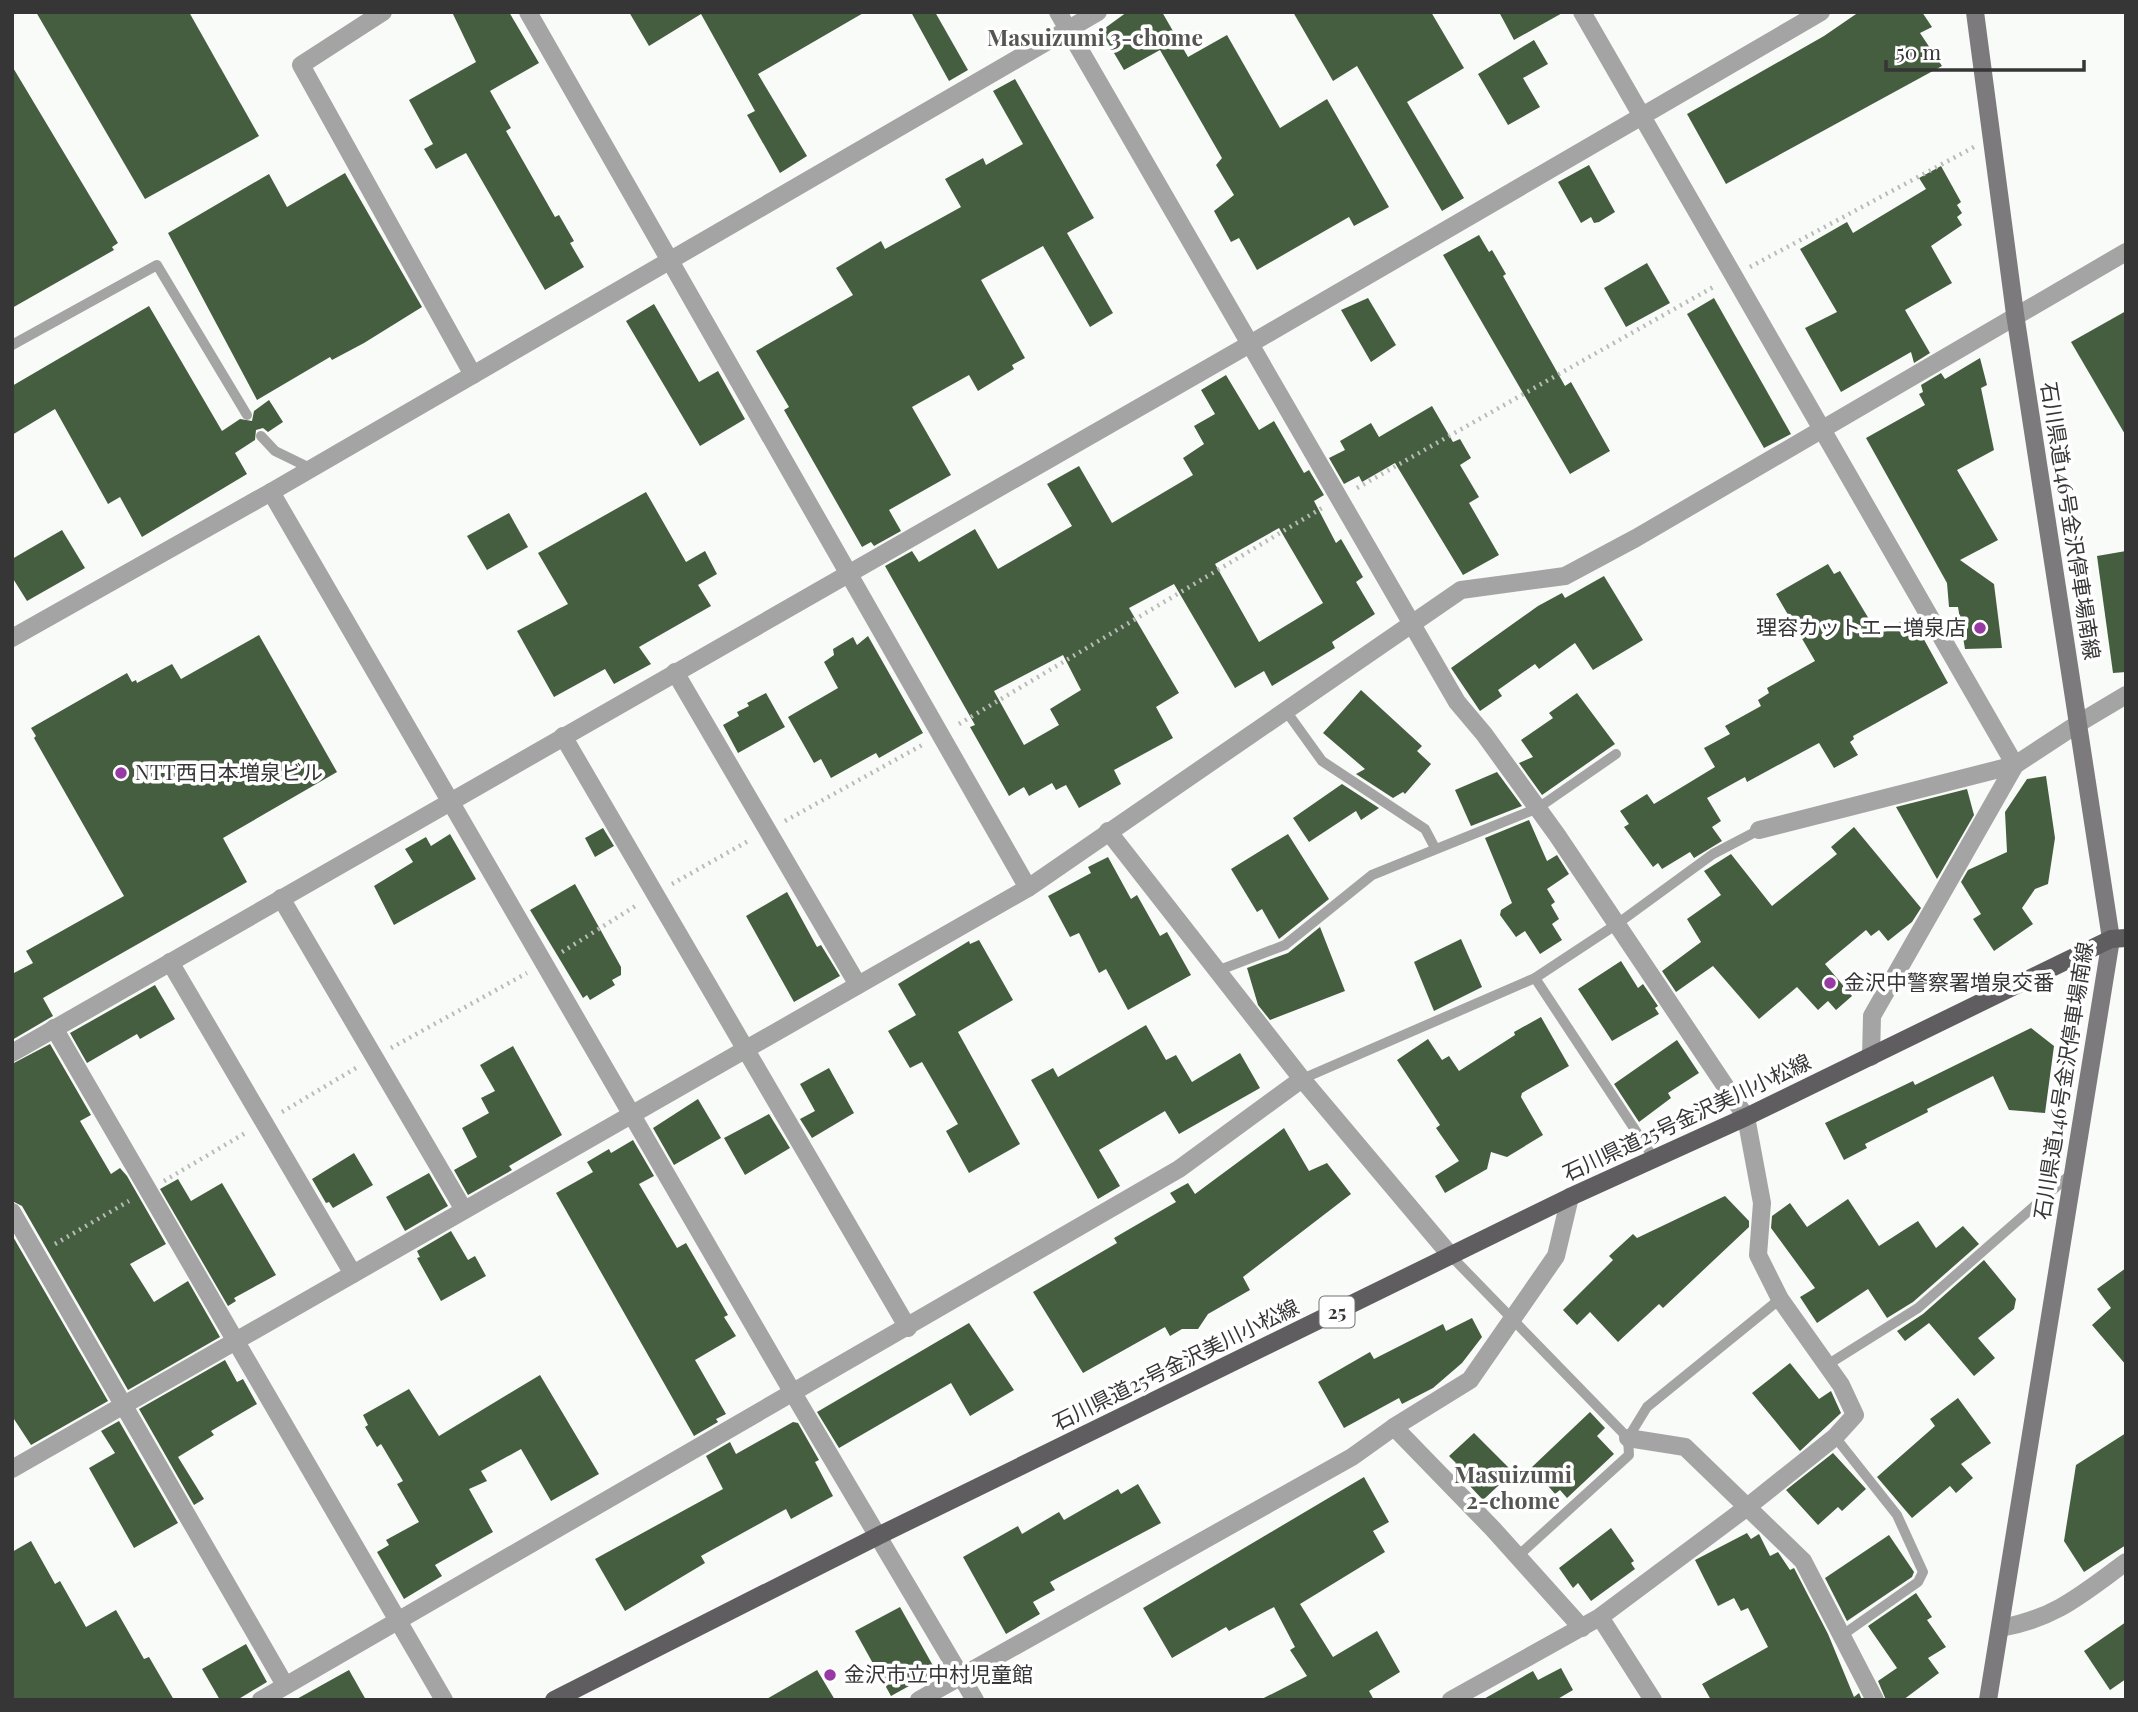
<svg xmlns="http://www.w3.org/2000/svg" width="2138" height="1712" font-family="'Playfair Display','Noto Sans JP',serif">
<rect width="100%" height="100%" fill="#f9fbf8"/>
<g fill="#455e40" fill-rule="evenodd">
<polygon points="36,12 189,12 259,136 145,199"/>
<polygon points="452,12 509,12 539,63 490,91 511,128 506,131 555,217 559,215 574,241 570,243 584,267 545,290 466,153 436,169 424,149 433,144 409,100 476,62"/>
<polygon points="629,12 865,12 758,74 807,156 780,173 747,115 755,111 701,14 649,46"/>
<polygon points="911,12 935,12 968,70 949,81"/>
<polygon points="1127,12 1162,12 1188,57 1227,35 1280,128 1327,99 1389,207 1354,226 1349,217 1257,270 1239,238 1231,242 1214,211 1234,195 1216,165 1222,158 1160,50 1124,70 1101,31"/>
<polygon points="1293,12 1431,12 1464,68 1407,102 1464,198 1442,211 1357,66 1333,81"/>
<polygon points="1499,12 1564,12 1514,40"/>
<polygon points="1859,12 1922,12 1932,27 1920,33 1942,66 1726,184 1687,114 1824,36"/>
<polygon points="1534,40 1548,64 1523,78 1540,107 1508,125 1478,74"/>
<polygon points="12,66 118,243 112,247 114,250 12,308"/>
<polygon points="1015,79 1094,218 1067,233 1113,313 1090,327 1043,246 981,280 1025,358 1012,365 1014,369 978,391 969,375 912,407 951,475 889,510 901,531 874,546 871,542 862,547 784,410 789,407 756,351 853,295 836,268 881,241 885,249 961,207 945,179 983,158 986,165 1023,144 993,91"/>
<polygon points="1589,165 1615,212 1599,222 1594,223 1591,217 1581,223 1558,182"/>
<polygon points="1941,166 1961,202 1957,205 1962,213 1957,217 1962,225 1931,246 1952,283 1905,310 1930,353 1914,363 1911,352 1841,392 1805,328 1837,312 1800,249 1847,222 1853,233 1926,189 1919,178"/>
<polygon points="345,173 422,307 364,343 332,360 330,357 257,400 168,233 269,174 287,207"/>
<polygon points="1479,235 1489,252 1492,250 1506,274 1503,276 1565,386 1571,382 1610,451 1570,474 1443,255"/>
<polygon points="1647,263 1670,303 1626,327 1604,288"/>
<polygon points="1368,298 1396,345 1371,362 1341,310"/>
<polygon points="1714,298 1791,434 1764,448 1687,314"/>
<polygon points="654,304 699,382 718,371 745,419 700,446 626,321"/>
<polygon points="149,306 222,431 240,419 252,421 254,411 269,400 283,422 268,432 263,428 256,430 255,440 235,453 247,474 142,537 120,497 108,504 55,409 12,435 12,386"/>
<polygon points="2126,311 2126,436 2071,342"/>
<polygon points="1980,358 1987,385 1981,388 1994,450 1957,470 1998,540 1960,560 1994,584 2002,648 1965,649 1958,607 1949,607 1947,583 1866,438 1925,405 1919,394 1923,392 1921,385 1941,373 1945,379"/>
<path d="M 1226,375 L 1259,430 L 1274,421 L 1304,473 L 1309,470 L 1324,495 L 1314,501 L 1336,543 L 1341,539 L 1363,577 L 1356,582 L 1375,614 L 1332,642 L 1335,648 L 1272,686 L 1264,671 L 1235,688 L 1174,584 L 1129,608 L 1179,693 L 1156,707 L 1173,738 L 1114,770 L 1121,784 L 1079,808 L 1066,785 L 1056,790 L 1052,783 L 1029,796 L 1024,787 L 1009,796 L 970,727 L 975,725 L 885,566 L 912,551 L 919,562 L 975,529 L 998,569 L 1072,526 L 1047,484 L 1079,466 L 1112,523 L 1193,475 L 1183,458 L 1204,444 L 1194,426 L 1215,414 L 1201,390 ZM 1279,528 L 1323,603 L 1259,642 L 1215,564 ZM 1063,655 L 1081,690 L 1050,709 L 1059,725 L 1024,745 L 994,691 Z"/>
<polygon points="1432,406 1453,442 1460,439 1471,458 1460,465 1479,497 1469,503 1499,555 1463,575 1395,463 1362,482 1359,476 1344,484 1329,458 1345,450 1340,441 1371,423 1379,437"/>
<polygon points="646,492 686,562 705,551 717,574 698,585 711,606 639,647 651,664 614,684 605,669 554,697 517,631 568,604 538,553"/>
<polygon points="509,513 528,547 487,570 467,536"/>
<polygon points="62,530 85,568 27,601 12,577 12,559"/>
<polygon points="2126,551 2126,672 2113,673 2097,556"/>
<polygon points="1828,564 1834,574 1840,571 1878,634 1911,616 1948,683 1853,736 1854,739 1850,742 1858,755 1834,768 1819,743 1747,782 1745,777 1707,798 1721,821 1712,827 1722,841 1694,858 1690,852 1662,869 1658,863 1653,867 1624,827 1629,824 1620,811 1647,794 1654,804 1715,767 1704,748 1730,734 1725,726 1761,706 1758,700 1769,693 1767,688 1815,661 1776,594"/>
<polygon points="1604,576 1643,640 1593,670 1575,643 1539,669 1535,664 1498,690 1502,696 1480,711 1451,668 1538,606 1562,593 1565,598"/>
<polygon points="259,635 337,772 223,838 247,882 43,998 53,1016 12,1040 12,974 33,963 26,951 124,896 34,738 36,736 31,728 127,673 132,682 136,680 137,683 172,664 181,679"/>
<polygon points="868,636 923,733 879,758 876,753 831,778 821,759 814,763 788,717 838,688 824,662 834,655 833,649 853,637 857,645"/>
<polygon points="1361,690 1422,746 1417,751 1431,764 1405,794 1403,792 1393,798 1356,774 1365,769 1323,733"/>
<polygon points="766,693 785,727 738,753 723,725 739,716 737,712 749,706 747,703"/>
<polygon points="1577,693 1615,744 1542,795 1519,763 1533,757 1521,740 1553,718 1549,713"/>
<polygon points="1497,772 1522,806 1471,826 1455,790"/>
<polygon points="2046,776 2055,838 2048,884 2035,889 2022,908 2033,924 1994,951 1973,919 1981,914 1961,882 1968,870 2007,852 2005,812 2027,779"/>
<polygon points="1342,784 1379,808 1361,820 1356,811 1309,842 1293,818"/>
<polygon points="1967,789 1974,815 1937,879 1896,807"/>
<polygon points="1529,820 1547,861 1557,855 1569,874 1547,889 1555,902 1551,905 1559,919 1552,924 1562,940 1540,954 1525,931 1516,937 1500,915 1501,910 1512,903 1485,838"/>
<polygon points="1854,827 1921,908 1912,922 1888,941 1879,930 1871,936 1866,930 1825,964 1852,996 1836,1010 1828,1001 1818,1010 1797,987 1759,1019 1713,966 1676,992 1662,971 1701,942 1687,919 1721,895 1704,871 1731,854 1772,906 1837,854 1831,847"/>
<polygon points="603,828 614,846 595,857 585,838"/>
<polygon points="450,834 476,879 394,925 374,886 413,862 405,849 426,837 431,846"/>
<polygon points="1288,834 1329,899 1279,939 1262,909 1257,912 1231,869"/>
<polygon points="1108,857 1131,899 1137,895 1160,936 1167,932 1191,975 1128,1010 1106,969 1099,973 1079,933 1070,937 1048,896 1091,873 1088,867"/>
<polygon points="575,884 621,967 621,975 612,980 615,985 590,1000 587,995 583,998 530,910"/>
<polygon points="787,892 817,947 821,945 840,976 794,1002 746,916"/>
<polygon points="1320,927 1345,991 1270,1020 1258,1005 1247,968 1288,953"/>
<polygon points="1461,939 1482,987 1434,1011 1414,962"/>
<polygon points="979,940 1013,1000 958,1032 1020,1144 969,1173 946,1131 958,1124 922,1062 910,1068 888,1031 916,1015 898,984 969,941 970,944"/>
<polygon points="1621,961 1638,988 1643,984 1658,1006 1655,1008 1659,1014 1612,1041 1578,989"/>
<polygon points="155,985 175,1019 140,1039 137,1034 87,1063 70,1033"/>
<polygon points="1541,1017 1569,1066 1522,1093 1521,1097 1543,1135 1507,1157 1491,1152 1487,1169 1445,1193 1435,1176 1459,1161 1436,1128 1440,1125 1397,1060 1428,1039 1442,1060 1449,1056 1459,1071 1515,1035 1514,1032"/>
<polygon points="1146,1025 1166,1060 1176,1055 1192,1082 1240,1053 1260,1088 1179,1134 1165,1111 1099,1150 1120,1186 1098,1199 1031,1080 1053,1068 1058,1077"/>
<polygon points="2031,1028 2054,1046 2045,1113 2009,1110 1993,1076 1927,1109 1928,1112 1865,1144 1867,1148 1844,1160 1825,1123 1913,1081 1915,1085"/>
<polygon points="1677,1040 1699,1073 1668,1093 1671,1098 1639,1122 1614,1084"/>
<polygon points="50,1044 91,1115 80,1121 111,1174 120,1168 127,1176 166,1244 130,1264 154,1302 188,1281 220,1337 128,1390 22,1206 12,1201 12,1064"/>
<polygon points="513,1046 562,1135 509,1166 512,1170 468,1195 454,1170 477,1157 462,1128 489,1113 481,1098 495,1091 480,1065"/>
<polygon points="829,1068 854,1113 812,1138 800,1119 815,1111 800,1084"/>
<polygon points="698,1099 721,1138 674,1165 653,1128"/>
<polygon points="769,1114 790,1148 745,1175 724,1138"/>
<polygon points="1284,1128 1309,1171 1327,1163 1351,1194 1243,1277 1250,1290 1208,1314 1198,1329 1182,1329 1170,1336 1165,1327 1083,1373 1033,1292 1117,1243 1114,1238 1176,1202 1170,1193 1188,1183 1195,1194"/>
<polygon points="633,1140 654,1176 639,1184 677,1248 686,1243 728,1315 724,1317 736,1336 695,1360 726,1414 716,1419 718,1422 694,1436 556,1193 593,1172 587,1162 609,1149 611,1153"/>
<polygon points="354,1153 373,1185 333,1208 329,1202 326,1203 312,1179"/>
<polygon points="429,1173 448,1206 405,1231 386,1197"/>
<polygon points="178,1179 191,1201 222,1183 276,1275 234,1298 236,1301 228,1306 160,1189"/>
<polygon points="1725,1196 1749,1221 1749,1227 1663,1308 1659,1304 1618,1342 1590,1312 1577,1325 1563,1310 1613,1260 1609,1256 1633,1234 1637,1238"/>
<polygon points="1848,1199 1879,1246 1918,1221 1936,1248 1963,1226 1979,1244 1913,1302 1887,1318 1868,1289 1817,1323 1800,1297 1815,1288 1771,1228 1772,1216 1790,1203 1807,1227"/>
<polygon points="451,1231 468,1260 475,1256 486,1276 441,1301 417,1258 420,1257 417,1251"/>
<polygon points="12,1235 108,1401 31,1445 12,1416"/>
<polygon points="1984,1260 2016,1299 2014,1309 1978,1338 1995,1358 1974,1376 1929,1323 1905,1341 1897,1331 1923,1314"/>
<polygon points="2126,1268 2126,1365 2092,1325 2111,1308 2097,1289"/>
<polygon points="1472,1318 1482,1337 1462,1363 1433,1388 1402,1404 1399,1398 1344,1428 1318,1382 1370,1352 1374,1359 1443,1324 1446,1331"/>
<polygon points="969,1323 1014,1390 970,1416 951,1383 839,1448 817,1412"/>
<polygon points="225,1360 237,1382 243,1379 257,1404 211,1431 214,1435 178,1457 204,1499 194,1505 139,1409"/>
<polygon points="1790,1363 1819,1399 1831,1391 1841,1413 1800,1451 1752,1393"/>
<polygon points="540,1375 599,1474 551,1501 521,1449 481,1471 487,1481 469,1489 493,1532 435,1565 442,1576 404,1599 377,1552 389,1545 386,1540 419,1522 397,1484 403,1481 381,1444 377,1447 365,1427 368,1425 363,1415 409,1389 439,1436"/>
<polygon points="1958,1398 1991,1443 1961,1464 1973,1478 1956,1493 1950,1486 1912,1518 1877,1477 1935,1426 1930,1419"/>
<polygon points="1590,1412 1605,1428 1597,1436 1614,1454 1567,1498 1560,1490 1555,1494 1532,1467"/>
<polygon points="119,1421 178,1523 134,1548 89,1468 115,1453 101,1431"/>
<polygon points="793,1422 798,1423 819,1460 815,1462 833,1496 791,1519 786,1509 701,1556 705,1563 625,1611 595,1559 723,1489 706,1456 730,1442 736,1454"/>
<polygon points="1474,1433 1513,1472 1483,1500 1452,1467 1456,1463 1449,1456"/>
<polygon points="2126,1433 2126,1545 2084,1572 2064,1541 2076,1465"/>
<polygon points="1833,1453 1866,1489 1842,1511 1838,1507 1818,1525 1786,1490"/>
<polygon points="1364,1477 1389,1522 1373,1531 1385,1552 1300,1604 1333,1657 1377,1631 1400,1672 1369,1691 1374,1700 1260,1700 1307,1676 1290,1650 1295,1647 1274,1607 1229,1631 1226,1627 1172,1658 1143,1608"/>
<polygon points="1138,1484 1161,1523 1050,1582 1055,1590 1033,1602 1040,1614 1006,1634 963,1557 1018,1526 1022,1534 1059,1512 1064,1520 1118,1489 1121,1494"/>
<polygon points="1611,1528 1634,1561 1631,1563 1635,1569 1591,1601 1578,1583 1573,1588 1559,1568"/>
<polygon points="1747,1533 1751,1539 1759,1534 1770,1556 1778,1552 1790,1570 1794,1568 1828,1634 1854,1697 1859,1693 1862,1700 1711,1700 1702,1684 1768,1647 1748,1608 1741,1611 1734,1598 1718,1606 1695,1560"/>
<polygon points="1889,1535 1914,1572 1912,1577 1847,1621 1825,1578"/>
<polygon points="31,1541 55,1584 60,1581 86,1627 116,1610 144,1659 149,1657 174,1700 12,1700 12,1552"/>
<polygon points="1916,1593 1932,1617 1927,1620 1946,1647 1928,1658 1939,1673 1903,1700 1886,1700 1878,1681 1897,1668 1868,1626"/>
<polygon points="900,1607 936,1671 891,1696 855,1631"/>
<polygon points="2126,1622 2126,1679 2110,1690 2084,1651"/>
<polygon points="246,1644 267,1682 237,1700 220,1700 202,1669"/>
<polygon points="1561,1668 1573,1690 1556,1700 1482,1700 1533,1671 1538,1680"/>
<polygon points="349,1670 366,1700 295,1700"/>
<polygon points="817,1670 835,1700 765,1700"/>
</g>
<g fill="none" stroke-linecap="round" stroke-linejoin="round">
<g stroke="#b9bbb8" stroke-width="4.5" stroke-dasharray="2 5" stroke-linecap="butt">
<polyline points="1750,267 1974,147"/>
<polyline points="1357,488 1715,286"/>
<polyline points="959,724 1322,508"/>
<polyline points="785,821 924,744"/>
<polyline points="672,884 750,840"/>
<polyline points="562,952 637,905"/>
<polyline points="391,1048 527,973"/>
<polyline points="282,1112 356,1068"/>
<polyline points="164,1181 247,1132"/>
<polyline points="55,1244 129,1201"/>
</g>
<g stroke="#a5a4a5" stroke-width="10">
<polyline points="12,345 157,265 247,415"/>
<polyline points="261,436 275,451 312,469"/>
<polyline points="1286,711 1322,761 1425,829 1435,848"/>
<polyline points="1217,971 1285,945 1372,875 1538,808 1616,754"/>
<polyline points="1535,978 1653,1157"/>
<polyline points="1302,1079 1535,978 1617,924 1713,854 1759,830"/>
<polyline points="1451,1256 1628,1438"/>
<polyline points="1827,1365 1918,1308 2071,1174"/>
<polyline points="1835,1437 1897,1515 1923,1572 1918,1582 1841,1636"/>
<polyline points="1518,1556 1629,1455 1628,1438 1647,1407 1780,1299"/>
</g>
<g stroke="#a5a4a5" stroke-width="18">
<polyline points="383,12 301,65 473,375"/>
<polyline points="528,12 1028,888"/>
<polyline points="1058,12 1457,702 1484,734 1557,835 1746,1117 1762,1203 1758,1255 1780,1299 1841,1385 1855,1415 1835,1437 1746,1508 1600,1617 1451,1700"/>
<polyline points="1582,12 2015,765"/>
<polyline points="271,492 793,1393 975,1700"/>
<polyline points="12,638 271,492 1098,12"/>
<polyline points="675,672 858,985"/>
<polyline points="563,736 908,1328"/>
<polyline points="1759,830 2015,765 2079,723"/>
<polyline points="1108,831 1302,1079 1451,1256"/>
<polyline points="281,898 464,1210"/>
<polyline points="170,962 353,1274"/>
<polyline points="54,1028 444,1700"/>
<polyline points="12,1053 1250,344 1821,12"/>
<polyline points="1871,1057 1872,1016 2015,765"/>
<polyline points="12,1212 285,1685"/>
<polyline points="1394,1427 1493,1529 1582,1628"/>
<polyline points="1628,1438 1685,1447 1803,1561 1875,1700"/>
<polyline points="12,1469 1028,888 1461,590 1565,576 1636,538 2126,252"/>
<polyline points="1600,1617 1653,1700"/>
<path d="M 2001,1628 C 2056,1618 2082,1594 2126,1562"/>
<polyline points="261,1700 1179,1169 1302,1079"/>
<polyline points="919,1700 1352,1457 1394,1427 1470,1380 1556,1256 1570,1197"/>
</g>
<polyline stroke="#a5a4a5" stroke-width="18" points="2079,723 2126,695"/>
<polyline stroke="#7c7a7c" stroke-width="18" points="1975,12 2015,314 2111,939 1988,1700"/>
<polyline stroke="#5f5d5f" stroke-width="18" points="554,1700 880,1535 1570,1197 1746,1117 2111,939 2126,938"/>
</g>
<g fill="#973aa4" stroke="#fff" stroke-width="2.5">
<circle cx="1980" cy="628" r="7"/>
<circle cx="121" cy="773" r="7"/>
<circle cx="1830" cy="983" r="7"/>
<circle cx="830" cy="1675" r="7"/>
</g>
<g text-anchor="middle" stroke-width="7" stroke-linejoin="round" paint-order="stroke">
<rect fill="#fff" stroke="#727272" stroke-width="2" x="1319.5" y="1296.5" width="35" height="31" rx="5"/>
<g font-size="19" font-weight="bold" fill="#353635">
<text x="1337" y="1319">25</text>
</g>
<g font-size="21" fill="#353635" stroke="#fff">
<text transform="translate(2070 521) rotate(81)" y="7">石川県道146号金沢停車場南線</text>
<text transform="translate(2064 1081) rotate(-81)" y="7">石川県道146号金沢停車場南線</text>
<text transform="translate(1687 1118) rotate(-25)" y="7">石川県道25号金沢美川小松線</text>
<text transform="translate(1176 1365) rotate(-26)" y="7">石川県道25号金沢美川小松線</text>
</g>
<g font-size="21" fill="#353635" stroke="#fff" text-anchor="start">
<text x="1966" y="635" text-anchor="end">理容カットエー増泉店</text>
<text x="135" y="780">NTT西日本増泉ビル</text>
<text x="1844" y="990">金沢中警察署増泉交番</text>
<text x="844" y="1682">金沢市立中村児童館</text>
</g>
<g font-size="23" font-weight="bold" fill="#555654" stroke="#fff">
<text x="1095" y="46">Masuizumi 3-chome</text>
<text x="1513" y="1483">Masuizumi<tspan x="1513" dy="26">2-chome</tspan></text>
</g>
</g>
<rect width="2138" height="1712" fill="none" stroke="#353635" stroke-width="28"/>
<path d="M1886 60v10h198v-10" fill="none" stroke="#353635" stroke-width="3.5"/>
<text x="1896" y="60" font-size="21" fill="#353635" stroke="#ffffff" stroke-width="5" paint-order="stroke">50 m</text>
</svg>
